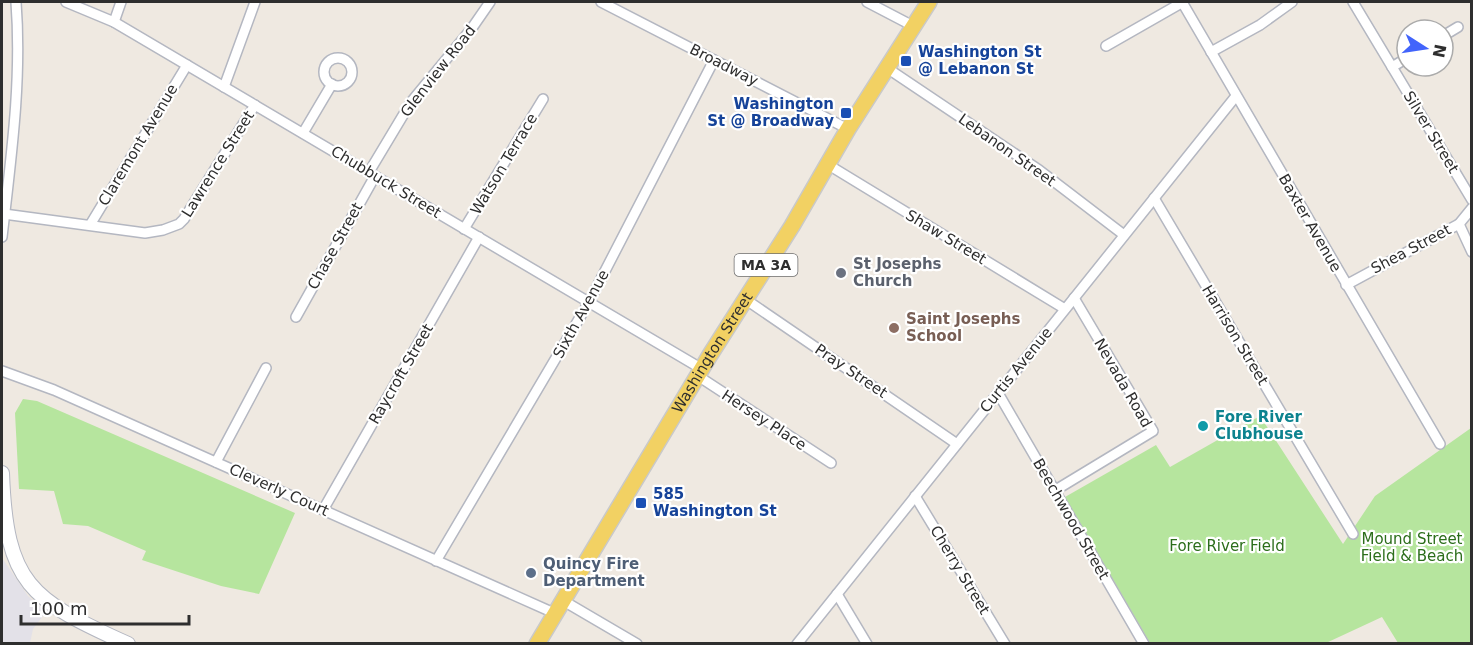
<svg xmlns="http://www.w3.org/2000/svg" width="1473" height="645" font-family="'DejaVu Sans',sans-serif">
<rect width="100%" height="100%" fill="#efe9e1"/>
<polygon fill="#e3e1e8" points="2,558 28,596 46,612 33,629 30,643 2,643"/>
<g fill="#b6e59e">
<polygon points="23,399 37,401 295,513 259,594 221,586 142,560 146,551 88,526 63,524 54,491 19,489 15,413"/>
<polygon points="1260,416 1343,544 1375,496 1471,428 1471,643 1398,643 1382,617 1326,643 1150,643 1065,497 1156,445 1170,467"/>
</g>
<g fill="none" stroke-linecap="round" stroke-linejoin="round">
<defs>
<g id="minor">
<polyline points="66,2 114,22 702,369"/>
<polyline points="601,2 848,129"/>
<polyline points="867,2 913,26"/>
<polyline points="1182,2 1440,444"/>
<polyline points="1353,2 1472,200"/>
<polyline points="114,22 121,2"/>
<polyline points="1443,36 1458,27"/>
<polyline points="1106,46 1183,2"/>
<polyline points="1211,52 1260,25 1292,2"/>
<circle cx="338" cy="72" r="14"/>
<polyline points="1392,67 1407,58"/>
<polyline points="887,68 1039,170 1124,235"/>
<polyline points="224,87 255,2"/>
<polyline points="303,133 332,84"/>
<polyline points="827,164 1065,309"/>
<polyline points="369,172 411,102 472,28 490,2"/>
<polyline points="1154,198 1353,534"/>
<polyline points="4,214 145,233 163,230 179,224 184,219 255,105"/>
<polyline points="1459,224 1472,252"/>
<polyline points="90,225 187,65"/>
<polyline points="464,229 543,99"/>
<path d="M 2,237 C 11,158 22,81 16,2"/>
<polyline points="1346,285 1459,224 1472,208"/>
<polyline points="745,299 957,444"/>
<polyline points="296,317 375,176"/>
<polyline points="2,371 54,390 554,613"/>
<polyline points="698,376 831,463"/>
<polyline points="998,393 1144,644"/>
<polyline points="216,462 266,368"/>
<polyline points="1054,491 1153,431 1074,298"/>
<polyline points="915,496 1005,644"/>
<polyline points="323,510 479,237"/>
<polyline points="436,561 589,302 714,60"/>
<polyline points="837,594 867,644"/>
<polyline points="562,600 637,644"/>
<polyline points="797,644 1236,96"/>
</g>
<path id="secondary" d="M 2,473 C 6,584 30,600 128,644"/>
<g id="primary">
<path id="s1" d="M 537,644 L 710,355 L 792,226 L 848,129 L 929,2"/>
</g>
</defs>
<use href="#minor" stroke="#b4b7c1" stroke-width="12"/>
<use href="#secondary" stroke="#b4b7c1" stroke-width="16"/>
<use href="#primary" stroke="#c9c9c9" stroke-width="18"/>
<use href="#minor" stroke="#fff" stroke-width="9"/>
<use href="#secondary" stroke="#fff" stroke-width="14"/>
<use href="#primary" stroke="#f2d163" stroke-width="15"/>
</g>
<g fill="#1a4fb4" stroke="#fff" stroke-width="2">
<rect x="900" y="55" width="12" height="12" rx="3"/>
<rect x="840" y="107" width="12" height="12" rx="3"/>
<rect x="635" y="497" width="12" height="12" rx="3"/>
</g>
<circle fill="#6b7280" stroke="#fff" stroke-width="2" cx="841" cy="273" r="6"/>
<circle fill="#8d6e63" stroke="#fff" stroke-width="2" cx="894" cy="328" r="6"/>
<circle fill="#0f9aa8" stroke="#fff" stroke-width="2" cx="1203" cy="426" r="6"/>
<circle fill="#5c6f8a" stroke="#fff" stroke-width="2" cx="531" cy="573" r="6"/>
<g text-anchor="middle" stroke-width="4.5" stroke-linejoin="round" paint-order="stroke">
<rect fill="#fff" stroke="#6d6d6d" stroke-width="1.5" x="734.5" y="254" width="63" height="22" rx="4.5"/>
<g font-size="14" font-weight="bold" fill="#2e2e2e">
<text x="766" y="270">MA 3A</text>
</g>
<g font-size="15" font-weight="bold" fill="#164399" stroke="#fff" text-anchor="start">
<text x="918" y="57">Washington St<tspan x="918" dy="17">@ Lebanon St</tspan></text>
<text x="834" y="109" text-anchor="end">Washington<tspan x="834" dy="17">St @ Broadway</tspan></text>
<text x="653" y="499">585<tspan x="653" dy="17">Washington St</tspan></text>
</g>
<g font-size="15" fill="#2e2e2e" stroke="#fff">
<text transform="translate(724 65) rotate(27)" y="5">Broadway</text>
<text transform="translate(438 71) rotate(-52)" y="5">Glenview Road</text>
<text transform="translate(1431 132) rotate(59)" y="5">Silver Street</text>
<text transform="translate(138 145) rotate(-59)" y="5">Claremont Avenue</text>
<text transform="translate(1007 150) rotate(35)" y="5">Lebanon Street</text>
<text transform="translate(218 164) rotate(-58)" y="5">Lawrence Street</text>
<text transform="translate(504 164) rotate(-59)" y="5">Watson Terrace</text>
<text transform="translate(386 182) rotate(31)" y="5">Chubbuck Street</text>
<text transform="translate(1310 223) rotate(60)" y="5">Baxter Avenue</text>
<text transform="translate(946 237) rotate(31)" y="5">Shaw Street</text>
<text transform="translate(335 246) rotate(-61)" y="5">Chase Street</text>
<text transform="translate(1411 249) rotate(-28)" y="5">Shea Street</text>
<text transform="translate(581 314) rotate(-61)" y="5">Sixth Avenue</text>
<text transform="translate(1235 335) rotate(59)" y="5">Harrison Street</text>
<text dy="5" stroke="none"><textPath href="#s1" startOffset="340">Washington Street</textPath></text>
<text transform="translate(1016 370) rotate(-51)" y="5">Curtis Avenue</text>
<text transform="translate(851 371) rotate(34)" y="5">Pray Street</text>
<text transform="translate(401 374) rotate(-60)" y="5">Raycroft Street</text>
<text transform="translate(1123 383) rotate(60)" y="5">Nevada Road</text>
<text transform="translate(764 420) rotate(33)" y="5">Hersey Place</text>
<text transform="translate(279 490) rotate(24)" y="5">Cleverly Court</text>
<text transform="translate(1071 519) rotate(60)" y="5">Beechwood Street</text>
<text transform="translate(960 570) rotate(59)" y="5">Cherry Street</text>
</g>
<g font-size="15" font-weight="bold" fill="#5b616d" stroke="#fff" text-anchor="start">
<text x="853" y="269">St Josephs<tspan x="853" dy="17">Church</tspan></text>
</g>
<g font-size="15" font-weight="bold" fill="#785e54" stroke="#fff" text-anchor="start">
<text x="906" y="324">Saint Josephs<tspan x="906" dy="17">School</tspan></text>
</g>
<g font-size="15" font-weight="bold" fill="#0d838f" stroke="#fff" text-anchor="start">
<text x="1215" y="422">Fore River<tspan x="1215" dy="17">Clubhouse</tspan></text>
</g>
<g font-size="15" fill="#2c6e1b" stroke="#fff">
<text x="1412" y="544">Mound Street<tspan x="1412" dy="17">Field &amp; Beach</tspan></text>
<text x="1227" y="551">Fore River Field</text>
</g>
<g font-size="15" font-weight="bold" fill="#4e5e75" stroke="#fff" text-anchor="start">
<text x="543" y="569">Quincy Fire<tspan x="543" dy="17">Department</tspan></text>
</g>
</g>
<rect width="1473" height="645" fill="none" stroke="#2e2e2e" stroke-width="6"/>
<g transform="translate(1425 48) rotate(102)"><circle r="28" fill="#ffffff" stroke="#ababab" stroke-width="1.5"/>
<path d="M0-4.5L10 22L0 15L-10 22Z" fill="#4264fb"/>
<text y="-9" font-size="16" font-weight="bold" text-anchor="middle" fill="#2e2e2e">N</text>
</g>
<path d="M21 615v9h168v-9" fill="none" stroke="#2e2e2e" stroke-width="3"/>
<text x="30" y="615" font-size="18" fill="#2e2e2e" stroke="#ffffff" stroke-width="4.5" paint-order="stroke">100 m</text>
</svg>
